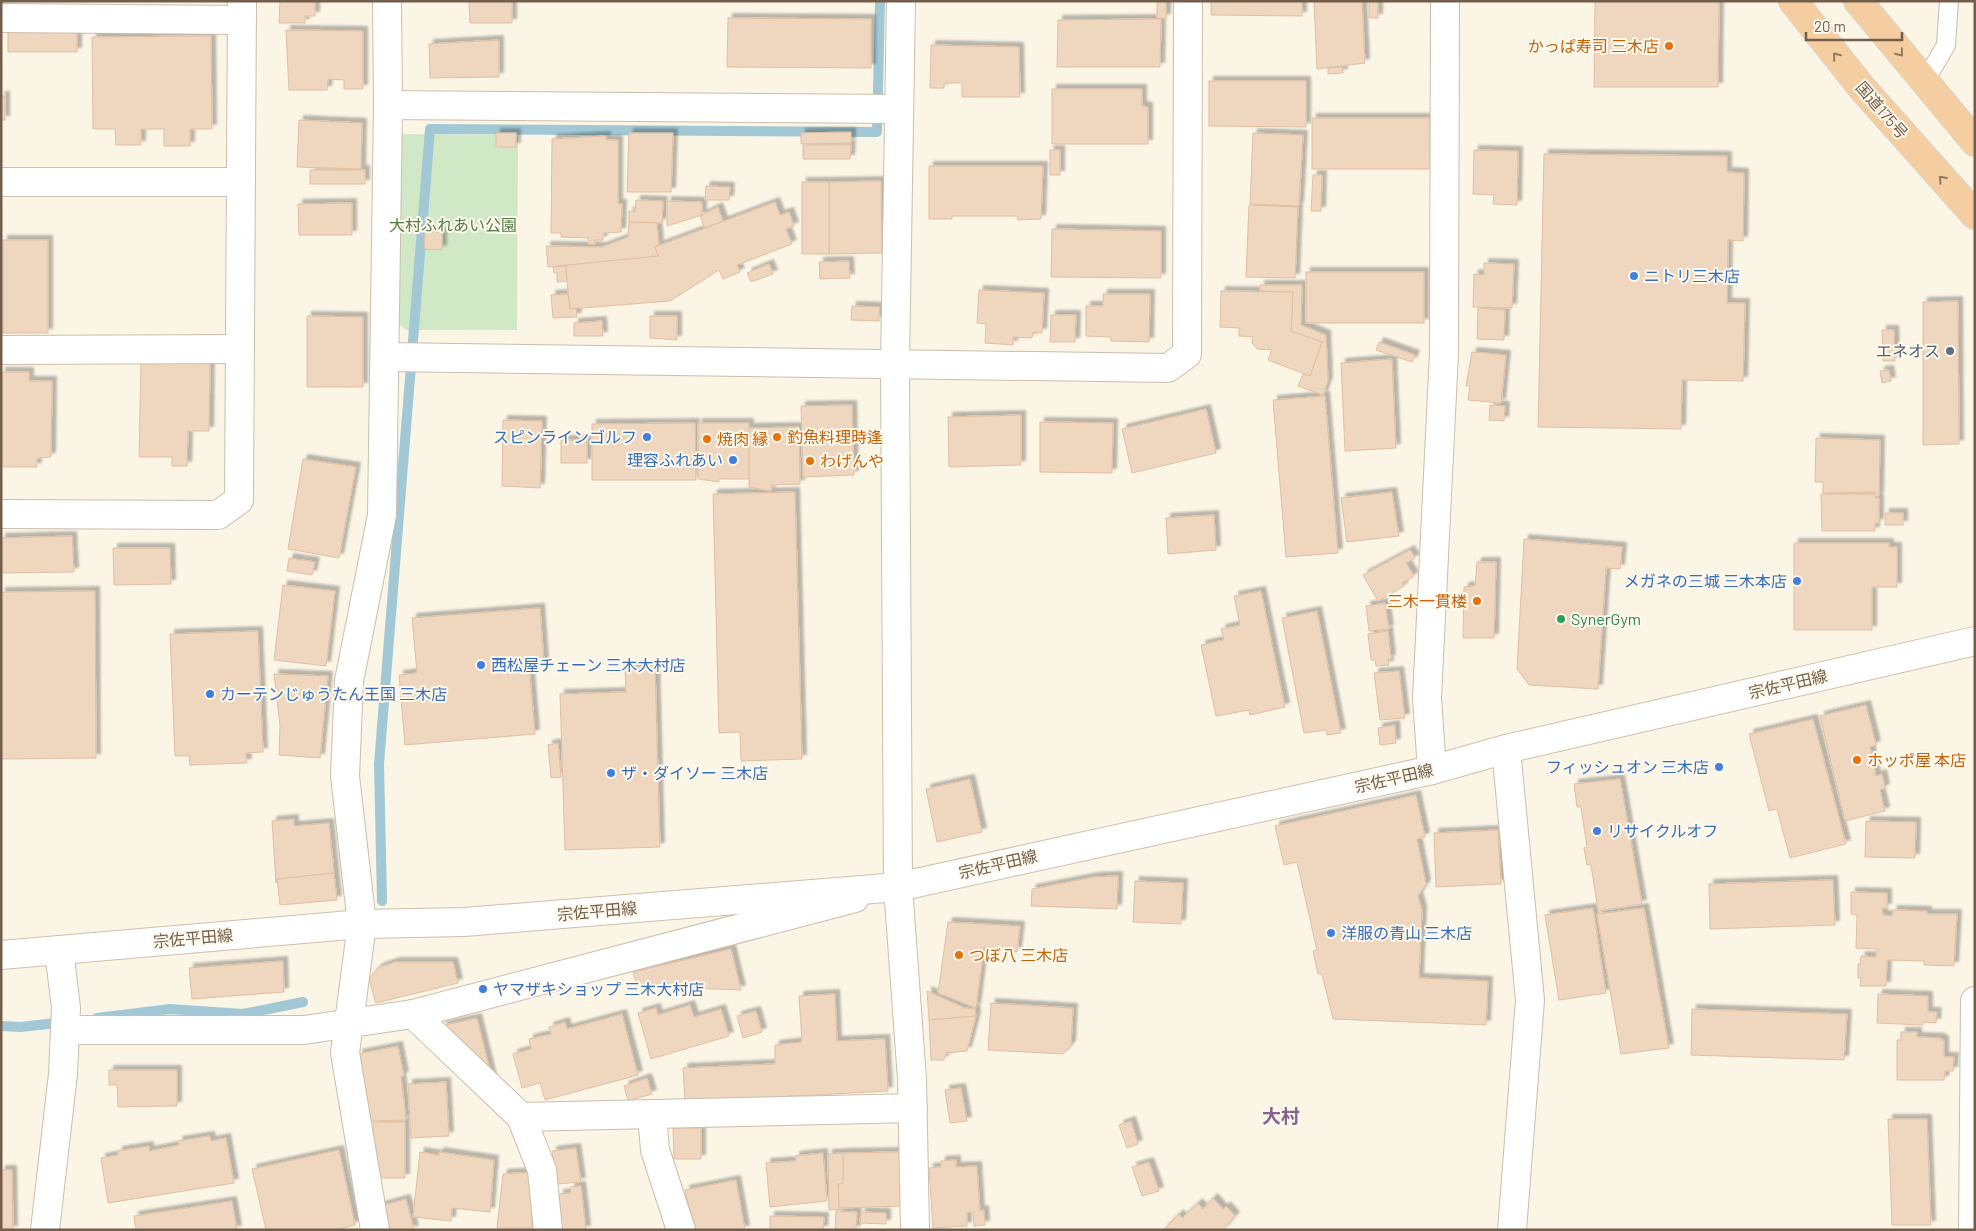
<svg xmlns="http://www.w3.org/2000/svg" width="1976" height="1231" font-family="Barlow,'Noto Sans JP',sans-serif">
<defs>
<filter id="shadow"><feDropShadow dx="4.5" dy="-4.5" stdDeviation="1" flood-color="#0004"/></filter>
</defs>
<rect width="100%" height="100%" fill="#fbf5e6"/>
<polygon fill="#d0e8c5" points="391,134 518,135 517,330 406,330 388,315"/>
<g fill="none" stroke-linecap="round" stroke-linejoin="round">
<g stroke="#a2c8d5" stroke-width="10">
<polyline points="382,901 379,764 430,129 877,132 880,1"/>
<polyline points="97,1018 170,1009 243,1014 303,1002"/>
<polyline points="1,1026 21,1027 65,1022"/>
</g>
</g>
<g fill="#efd7bf" stroke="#e0bfa1" filter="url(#shadow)">
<polygon points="280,1 315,1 315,16 305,16 305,23 279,23"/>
<polygon points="469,1 512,1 512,23 470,23"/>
<polygon points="1157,1 1166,1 1166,18 1157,19"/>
<polygon points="1211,1 1302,1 1302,16 1211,15"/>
<polygon points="1314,1 1362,1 1365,63 1317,69"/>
<rect x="1369" y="1" width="9" height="17"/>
<polygon points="1595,1 1719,1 1718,87 1594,87"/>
<polygon points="728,18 871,19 871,68 727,67"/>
<polygon points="1161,19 1160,67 1057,67 1058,20"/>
<polygon points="286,30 363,31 363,89 344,89 344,80 328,79 327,90 289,90"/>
<polygon points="77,31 77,52 8,52 8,32"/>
<polygon points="211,36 212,129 190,129 190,146 164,146 164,129 141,129 141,145 116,145 115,129 93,129 92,37"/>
<polygon points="499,40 499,77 430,78 429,44"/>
<polygon points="931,45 1019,47 1020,97 962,97 962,83 944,83 944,88 930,88"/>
<polygon points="1342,67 1343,73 1328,74 1328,68"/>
<polygon points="1209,81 1306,81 1306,127 1209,126"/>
<polygon points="1052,89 1142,89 1142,106 1148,107 1148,144 1052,144"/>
<rect x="1" y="96" width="4" height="24"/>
<rect x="1312" y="118" width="118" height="51"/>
<polygon points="299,120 362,123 361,169 297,167"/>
<polygon points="851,132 851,143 801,144 801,133"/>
<rect x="496" y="133" width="20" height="14"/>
<polygon points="629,133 673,133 671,192 627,192"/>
<polygon points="1253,133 1303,135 1299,206 1250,204"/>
<polygon points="606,136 606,140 618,140 618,204 622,204 621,232 603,233 603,240 594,240 595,244 588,244 588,238 561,237 561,233 551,233 552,139"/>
<polygon points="803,145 851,145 850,159 803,159"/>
<rect x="1050" y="150" width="10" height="25"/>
<polygon points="1474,150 1518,151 1517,205 1493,204 1494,195 1473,194"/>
<polygon points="1544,154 1727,156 1727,172 1744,173 1743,241 1728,240 1727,303 1745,303 1743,381 1682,380 1681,429 1538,427"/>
<polygon points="929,166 1043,166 1041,219 1018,220 1017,216 952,216 952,219 929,219"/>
<rect x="310" y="170" width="55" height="14"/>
<polygon points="1313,175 1322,175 1321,211 1311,211"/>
<polygon points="881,181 882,253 829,254 829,182"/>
<rect x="802" y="182" width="27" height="72"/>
<polygon points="706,186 730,187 729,200 705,200"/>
<polygon points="636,200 663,201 662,223 629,222 629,211 635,212"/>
<polygon points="667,201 702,202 702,215 667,226"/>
<polygon points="775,202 780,215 789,212 794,226 786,229 792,244 737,265 740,272 723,279 719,270 670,301 570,309 565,264 658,256 655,247"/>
<polygon points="352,203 352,235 299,235 298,204"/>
<polygon points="1249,205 1298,207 1295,278 1246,277"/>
<polygon points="718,207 723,221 705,228 700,216"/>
<polygon points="629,222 657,223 659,245 655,247 658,256 548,267 546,246 602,247 628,237"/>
<polygon points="1052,229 1161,231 1161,278 1051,277"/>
<polygon points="425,232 442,232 442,250 424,249"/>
<rect x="3" y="240" width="45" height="93"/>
<polygon points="849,261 850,278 820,279 819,262"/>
<polygon points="1484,263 1514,264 1512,308 1473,307 1474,274 1484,275"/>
<polygon points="769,264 773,274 751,282 747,273"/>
<polygon points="566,266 567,281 557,282 557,273 554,273 553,267"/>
<rect x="1306" y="272" width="118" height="51"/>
<polygon points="1260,285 1302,285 1301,325 1326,335 1328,381 1323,395 1298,386 1303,374 1310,376 1322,342 1291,331 1293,292 1260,291"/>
<polygon points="979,290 1044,293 1042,333 1033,332 1032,338 1013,337 1013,345 985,343 986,324 977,323"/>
<polygon points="1221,291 1293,292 1291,331 1322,342 1310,376 1268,360 1272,350 1257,349 1252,343 1253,337 1239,336 1239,328 1220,327"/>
<polygon points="568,294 570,309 576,308 577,317 553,318 551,295"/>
<polygon points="1103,294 1150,294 1149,342 1111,341 1111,337 1086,336 1086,306 1103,306"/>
<polygon points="1958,301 1959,444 1923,445 1923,302"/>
<polygon points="852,306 879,307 879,321 851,320"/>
<polygon points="1478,308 1505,310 1504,340 1477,339"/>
<polygon points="1051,315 1076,315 1075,342 1050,342"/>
<polygon points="307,316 363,317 363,387 307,387"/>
<polygon points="650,316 677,316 677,340 650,338"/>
<polygon points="602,321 603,336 574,336 574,323"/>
<polygon points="1882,330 1894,330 1895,361 1883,361"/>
<polygon points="1379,342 1415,355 1412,362 1376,350"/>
<polygon points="1472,352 1506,355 1501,403 1468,400 1470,386 1466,386"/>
<polygon points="1392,359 1396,448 1345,451 1341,363"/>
<polygon points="141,360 210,361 209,431 188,431 187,466 172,466 172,457 139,457"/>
<polygon points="1889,370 1891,381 1882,383 1880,371"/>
<polygon points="1,372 29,372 29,381 52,381 51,457 37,458 37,467 1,467"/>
<polygon points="1325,396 1338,553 1286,557 1273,400"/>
<polygon points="852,405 854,475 803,477 801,406"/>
<polygon points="1490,405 1505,406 1504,421 1489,420"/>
<polygon points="1206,409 1216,453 1132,473 1122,429"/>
<polygon points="1021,415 1021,465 949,467 948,417"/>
<polygon points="503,420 542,421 540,488 502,486"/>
<polygon points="1040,422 1113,423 1112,473 1040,472"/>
<polygon points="695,423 696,480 592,480 592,424"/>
<polygon points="698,423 749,423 749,479 719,479 719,482 698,479"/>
<polygon points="799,427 800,484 771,485 771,491 749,487 749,428"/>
<polygon points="1816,438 1880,440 1879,496 1875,497 1875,492 1823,493 1823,482 1815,482"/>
<rect x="561" y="440" width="26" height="23"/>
<polygon points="303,459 356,467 339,558 288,549"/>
<polygon points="795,492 802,759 741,761 740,732 719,733 713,494"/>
<polygon points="1392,492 1399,536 1347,542 1341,498"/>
<polygon points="1821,494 1875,494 1875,498 1879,498 1879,523 1875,523 1875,531 1822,531"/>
<rect x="1885" y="513" width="18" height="12"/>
<polygon points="1214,515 1216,550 1168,554 1166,518"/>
<polygon points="72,536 74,572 1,573 1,538"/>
<polygon points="1524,539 1622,547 1620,569 1606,568 1598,689 1529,685 1517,669"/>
<polygon points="1794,543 1889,543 1889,547 1897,547 1897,587 1872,587 1872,630 1794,630"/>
<polygon points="113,548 170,548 171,584 114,585"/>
<polygon points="1410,550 1415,558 1406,563 1414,576 1402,583 1404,586 1378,601 1363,575"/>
<polygon points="289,558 315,562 312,575 287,571"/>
<polygon points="1477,562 1496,562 1494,638 1463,638 1464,587 1475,586"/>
<polygon points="283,585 335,591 326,666 274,660"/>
<polygon points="95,591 96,758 1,759 1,592"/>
<polygon points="1261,591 1285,707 1250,715 1249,710 1216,716 1201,645 1224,640 1221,629 1240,625 1234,596"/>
<polygon points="1385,603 1389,629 1369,631 1366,606"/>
<polygon points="540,608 544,663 529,664 535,734 405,745 399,675 417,673 412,618"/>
<polygon points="1317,611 1341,733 1327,735 1326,730 1304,733 1282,618"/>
<polygon points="258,631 263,752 246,753 247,763 190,765 189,756 175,756 170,634"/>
<polygon points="1388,631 1391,659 1388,659 1389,665 1376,666 1375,660 1371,660 1368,634"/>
<polygon points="655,666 660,847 565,850 560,694 626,692 625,668"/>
<polygon points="1399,671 1405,718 1380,720 1374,673"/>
<polygon points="274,674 328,676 320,758 279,755 280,725"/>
<polygon points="1866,705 1876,745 1870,747 1876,776 1882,774 1885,788 1880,790 1885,811 1845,821 1820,716"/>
<polygon points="1813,719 1846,844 1790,858 1777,809 1769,811 1749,734"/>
<polygon points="1395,725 1396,743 1380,745 1378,728"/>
<polygon points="558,743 561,777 551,778 548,745"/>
<polygon points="970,779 982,832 937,842 926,789"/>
<polygon points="1620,779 1642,904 1598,911 1591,865 1587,865 1584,848 1587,847 1581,807 1577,807 1574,784"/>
<polygon points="1416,795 1425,837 1417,839 1426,884 1418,896 1422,910 1419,978 1488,981 1486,1025 1333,1019 1322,974 1318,974 1313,951 1317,950 1297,862 1284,865 1275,826"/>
<polygon points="294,819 294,826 329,823 334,873 277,879 276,883 272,821"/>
<polygon points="1866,821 1916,822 1915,858 1865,857"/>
<polygon points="1498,830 1501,884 1436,887 1434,833"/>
<polygon points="334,873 337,900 280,905 277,879"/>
<polygon points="1118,876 1117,909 1031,906 1032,889 1094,877"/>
<polygon points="1833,880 1835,925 1710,929 1709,884"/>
<polygon points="1135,881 1183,883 1181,924 1133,922"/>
<polygon points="1851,892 1887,893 1887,908 1882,908 1883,915 1892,916 1893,910 1927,911 1927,914 1957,914 1954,966 1924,965 1924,961 1887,960 1886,986 1860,986 1861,978 1858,978 1858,964 1860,964 1861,956 1876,957 1877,949 1856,948 1857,915 1851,914"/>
<polygon points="1593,908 1606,993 1559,1000 1545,915"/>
<polygon points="1644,908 1669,1048 1621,1054 1597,914"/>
<polygon points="948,922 1020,926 1017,952 984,947 976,1008 938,993"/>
<polygon points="731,949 741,990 637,986 633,972"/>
<polygon points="283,961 284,992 192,999 189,968"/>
<polygon points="395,962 453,962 458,983 376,1003 369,979 378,968"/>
<polygon points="927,991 965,1008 975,1009 976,1016 929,1020"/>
<polygon points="835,994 837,1041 885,1039 888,1091 685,1102 683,1068 775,1064 775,1045 802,1042 799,996"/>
<polygon points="1878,994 1928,996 1928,1012 1937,1012 1936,1023 1923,1022 1923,1025 1877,1023"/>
<polygon points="991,1003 1073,1008 1071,1045 1063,1054 988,1050"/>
<polygon points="690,1005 694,1017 721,1009 729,1036 651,1059 638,1013 656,1008 658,1015"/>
<polygon points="1692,1009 1847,1014 1844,1060 1691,1055"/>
<polygon points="756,1011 762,1032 743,1038 737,1016"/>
<polygon points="622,1014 638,1075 545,1100 540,1083 522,1088 513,1054 531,1049 529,1039 551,1034 549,1027 565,1022 567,1029"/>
<polygon points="976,1016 967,1051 946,1053 944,1060 931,1060 929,1020"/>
<polygon points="477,1018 492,1079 441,1026"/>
<polygon points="1901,1032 1917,1032 1917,1037 1941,1038 1941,1040 1944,1040 1944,1057 1954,1057 1953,1071 1945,1071 1944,1080 1897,1080 1897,1040 1901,1040"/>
<polygon points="398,1046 404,1076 401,1076 406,1120 370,1121 358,1054"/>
<polygon points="109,1070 177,1070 177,1106 118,1107 117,1085 109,1085"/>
<polygon points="647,1078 652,1094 628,1101 624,1086"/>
<polygon points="446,1082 449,1136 411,1138 408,1084"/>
<polygon points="961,1088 967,1121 950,1123 945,1090"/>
<polygon points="1888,1119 1927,1119 1931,1225 1892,1225"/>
<polygon points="1131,1121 1138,1144 1127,1148 1119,1125"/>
<polygon points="373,1122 405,1122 405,1178 377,1178 373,1163"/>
<polygon points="673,1128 701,1128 701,1159 674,1159"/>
<polygon points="210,1136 211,1141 226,1138 234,1183 108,1203 101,1158 118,1155 118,1151 149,1146 149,1151 179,1145 178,1141"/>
<polygon points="576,1148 581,1182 557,1184 552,1151"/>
<polygon points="339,1150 355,1225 335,1230 266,1230 252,1169"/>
<polygon points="420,1152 439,1155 439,1152 494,1160 490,1212 452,1208 451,1221 413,1217"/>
<polygon points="900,1152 901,1206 839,1208 838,1184 843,1183 843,1153"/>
<polygon points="823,1153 827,1201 770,1207 766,1163 796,1161 795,1156"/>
<polygon points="843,1153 843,1183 838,1184 839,1208 842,1207 843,1209 829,1210 828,1154"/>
<polygon points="956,1160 956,1167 977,1166 980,1211 984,1210 985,1225 974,1226 973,1212 967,1212 967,1226 933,1228 929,1168 941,1167 941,1161"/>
<polygon points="1149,1162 1159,1191 1142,1196 1132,1167"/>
<polygon points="1,1170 12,1170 13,1230 1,1230"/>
<polygon points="532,1172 532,1228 497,1228 503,1174"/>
<polygon points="736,1180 745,1230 695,1230 685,1190"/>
<polygon points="581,1186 586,1230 562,1230 559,1194 571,1193 570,1187"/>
<polygon points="1213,1198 1223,1209 1226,1206 1235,1216 1223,1230 1163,1230 1179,1214 1182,1218 1198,1203 1203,1209"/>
<polygon points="406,1199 414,1230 386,1230 380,1206"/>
<polygon points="232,1201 237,1230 136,1230 134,1216"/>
<polygon points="836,1211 857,1212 856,1230 835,1230"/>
<polygon points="861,1212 886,1213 886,1224 860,1223"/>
<polygon points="770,1216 824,1217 823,1230 770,1230"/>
</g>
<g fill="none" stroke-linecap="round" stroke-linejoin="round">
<defs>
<polyline id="service" points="1924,83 1946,45 1949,1"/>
<g id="minor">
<polyline points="901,1 895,365 898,887 912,1079 915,1230"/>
<polyline points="1,18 242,20"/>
<polyline points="388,105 899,109"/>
<polyline points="1,182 241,182"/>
<polyline points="1,350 240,349"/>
<polyline points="386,357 1168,368 1187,354 1188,1"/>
<polyline points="1,514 218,515 239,500 242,1"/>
<polyline points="1506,749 1530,1000 1512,1230"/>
<polyline points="1432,770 1427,698 1444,353 1445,1"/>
<polyline points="413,1014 521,1117 542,1170 548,1230"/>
<polyline points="65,1030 304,1030 413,1014 855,898"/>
<polyline points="652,1114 655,1150 681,1230"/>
<polyline points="521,1117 913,1108"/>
<polyline points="45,1230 63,1074 66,1008 59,950"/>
<polyline points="375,1230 345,1053 362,924 345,776 349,681 382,515 388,105 387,1"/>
<polyline points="1973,1230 1975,1001"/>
</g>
<polyline id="secondary" points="1,955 362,924 464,922 898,887 1432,770 1506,749 1975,641"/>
<g id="trunk">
<polyline points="1793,1 1862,88 1975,215"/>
<polyline points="1858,1 1975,142"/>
</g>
</defs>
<use href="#service" stroke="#ccbdad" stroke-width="20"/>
<use href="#minor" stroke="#ccbdad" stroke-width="30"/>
<use href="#secondary" stroke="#cfbeaa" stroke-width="30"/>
<use href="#trunk" stroke="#dbd5d0" stroke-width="30"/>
<use href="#service" stroke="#fff" stroke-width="18"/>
<use href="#minor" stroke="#fff" stroke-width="28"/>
<use href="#secondary" stroke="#fff" stroke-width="28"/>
<use href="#trunk" stroke="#f4cea1" stroke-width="28"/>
</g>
<defs><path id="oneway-chevron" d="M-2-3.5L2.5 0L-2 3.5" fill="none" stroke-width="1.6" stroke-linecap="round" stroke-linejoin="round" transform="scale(1.25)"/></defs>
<g stroke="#937a61">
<use href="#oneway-chevron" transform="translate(1900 53) rotate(51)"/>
<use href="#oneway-chevron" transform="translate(1836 56) rotate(-129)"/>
<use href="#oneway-chevron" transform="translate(1942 179) rotate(-132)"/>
</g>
<g fill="#e8710a" stroke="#fef9ec" stroke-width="2">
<circle cx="1669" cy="46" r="5"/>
<circle cx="777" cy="437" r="5"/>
<circle cx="707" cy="439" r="5"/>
<circle cx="810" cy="461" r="5"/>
<circle cx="1477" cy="601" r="5"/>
<circle cx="1857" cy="760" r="5"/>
<circle cx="959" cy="955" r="5"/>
</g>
<g fill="#3f7fe0" stroke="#fef9ec" stroke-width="2">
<circle cx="1634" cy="276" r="5"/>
<circle cx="647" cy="437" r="5"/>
<circle cx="733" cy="460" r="5"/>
<circle cx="1797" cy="581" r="5"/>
<circle cx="481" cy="665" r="5"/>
<circle cx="210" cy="694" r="5"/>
<circle cx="1719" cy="767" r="5"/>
<circle cx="611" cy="773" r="5"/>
<circle cx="1597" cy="831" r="5"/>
<circle cx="1331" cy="933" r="5"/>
<circle cx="483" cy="989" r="5"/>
</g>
<circle fill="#5c6f8a" stroke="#fef9ec" stroke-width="2" cx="1950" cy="351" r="5"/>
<circle fill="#2e9e5b" stroke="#fef9ec" stroke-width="2" cx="1561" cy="619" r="5"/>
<g text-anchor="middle" stroke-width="4" stroke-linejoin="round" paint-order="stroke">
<g font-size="16" fill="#c56008" stroke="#fef9ec" text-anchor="start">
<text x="1659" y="52" text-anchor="end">かっぱ寿司 三木店</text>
<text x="787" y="443">釣魚料理時逢</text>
<text x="717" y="445">焼肉 縁</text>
<text x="820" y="467">わげんや</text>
<text x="1467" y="607" text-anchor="end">三木一貫楼</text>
<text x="1867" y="766">ホッポ屋 本店</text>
<text x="969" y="961">つぼ八 三木店</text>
</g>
<g font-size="16" fill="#735e4c" stroke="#fef9ec">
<text transform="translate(1882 110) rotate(49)" y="6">国道175号</text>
<text transform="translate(1788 684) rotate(-13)" y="6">宗佐平田線</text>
<text transform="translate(1394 778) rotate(-13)" y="6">宗佐平田線</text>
<text transform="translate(998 864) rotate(-13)" y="6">宗佐平田線</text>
<text transform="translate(597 911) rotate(-5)" y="6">宗佐平田線</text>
<text transform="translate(193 938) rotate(-5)" y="6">宗佐平田線</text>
</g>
<g font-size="16" fill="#537d48" stroke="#fef9ec">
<text x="453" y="231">大村ふれあい公園</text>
</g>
<g font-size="16" fill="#366cbe" stroke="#fef9ec" text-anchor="start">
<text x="1644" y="282">ニトリ三木店</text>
<text x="637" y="443" text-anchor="end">スピンラインゴルフ</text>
<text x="723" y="466" text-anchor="end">理容ふれあい</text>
<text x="1787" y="587" text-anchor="end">メガネの三城 三木本店</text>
<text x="491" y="671">西松屋チェーン 三木大村店</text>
<text x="220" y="700">カーテンじゅうたん王国 三木店</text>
<text x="1709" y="773" text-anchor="end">フィッシュオン 三木店</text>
<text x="621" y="779">ザ・ダイソー 三木店</text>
<text x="1607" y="837">リサイクルオフ</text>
<text x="1341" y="939">洋服の青山 三木店</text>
<text x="493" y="995">ヤマザキショップ 三木大村店</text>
</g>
<g font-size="16" fill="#4e5e75" stroke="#fef9ec" text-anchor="end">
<text x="1940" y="357">エネオス</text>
</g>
<g font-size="16" fill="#27864d" stroke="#fef9ec" text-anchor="start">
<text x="1571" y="625">SynerGym</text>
</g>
<g font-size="19" font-weight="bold" fill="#85648f" stroke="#fef9ec">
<text x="1281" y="1123">大村</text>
</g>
</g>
<rect width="1976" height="1231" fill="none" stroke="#735e4c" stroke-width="5"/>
<path d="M1806 32v8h96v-8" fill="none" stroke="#735e4c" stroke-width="2.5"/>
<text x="1814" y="32" font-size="15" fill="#735e4c" stroke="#fef9ec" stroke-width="4" paint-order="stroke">20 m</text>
</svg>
